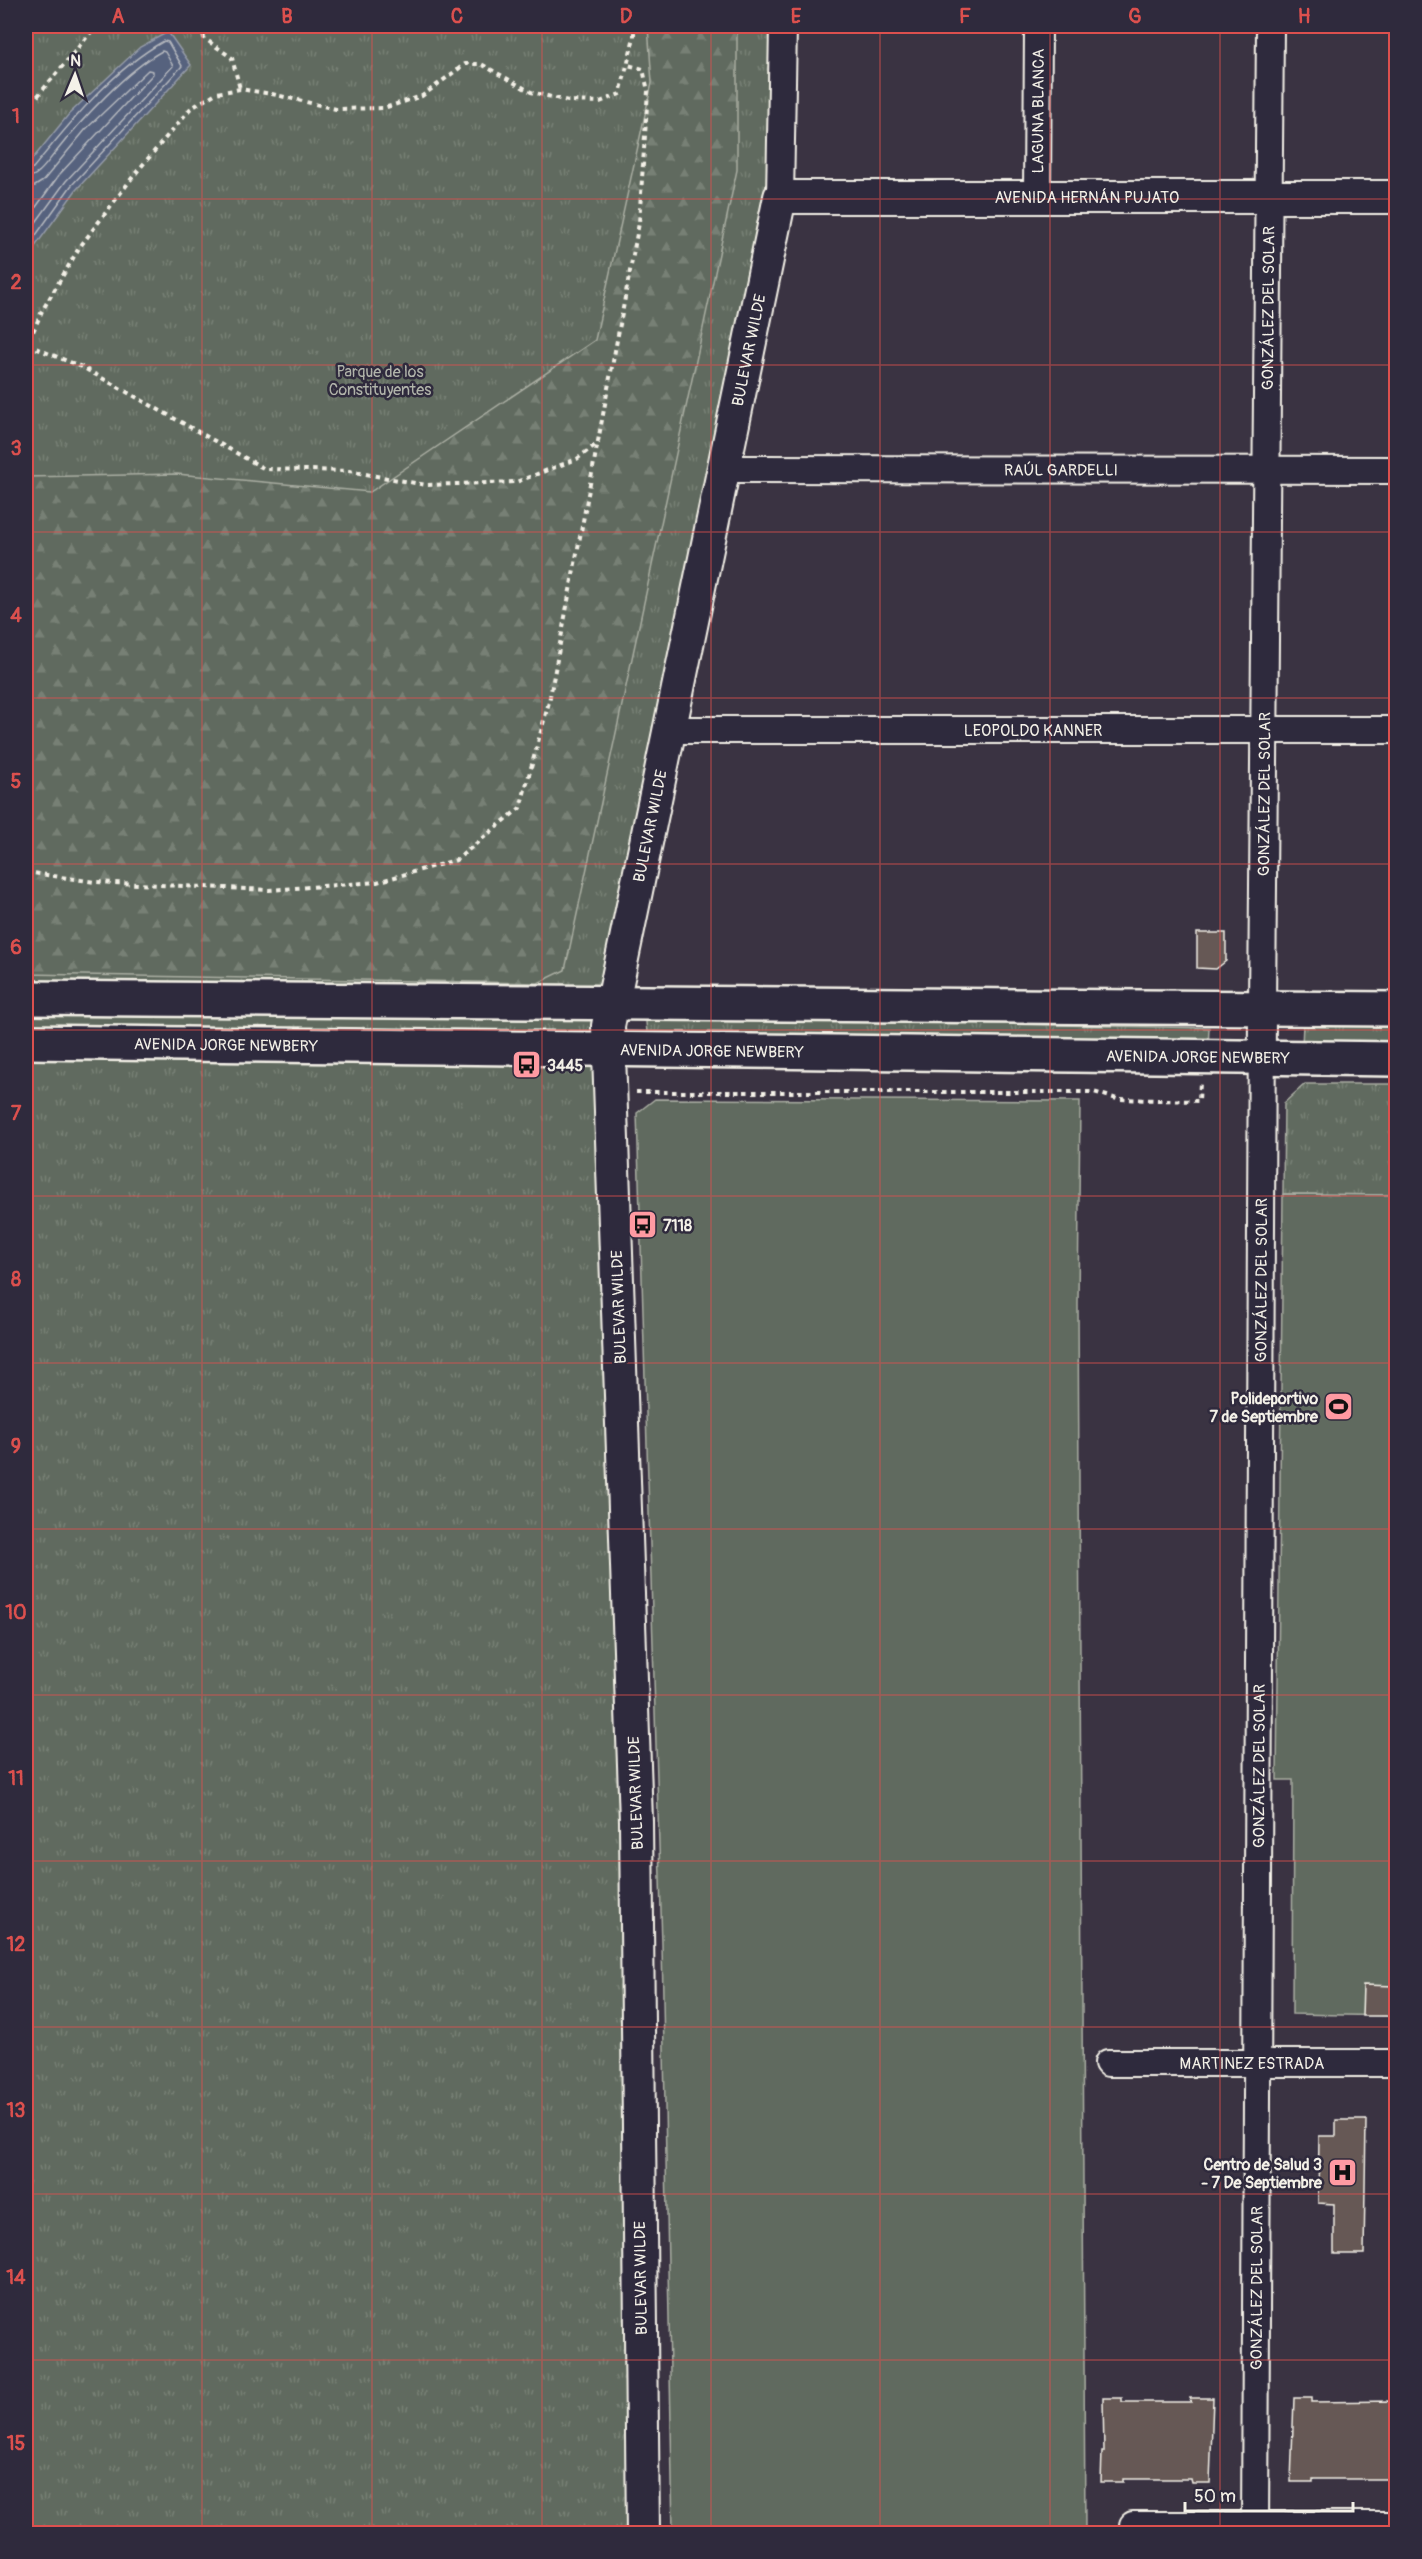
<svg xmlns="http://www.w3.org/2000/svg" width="1422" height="2559" font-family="Pangolin,sans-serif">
<defs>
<pattern id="grass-tufts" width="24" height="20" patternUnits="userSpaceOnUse" patternTransform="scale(1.5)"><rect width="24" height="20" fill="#606a5e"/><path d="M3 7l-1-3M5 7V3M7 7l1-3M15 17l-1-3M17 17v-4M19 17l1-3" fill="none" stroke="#778075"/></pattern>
<pattern id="forest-firs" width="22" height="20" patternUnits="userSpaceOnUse" patternTransform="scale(1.5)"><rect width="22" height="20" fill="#606a5e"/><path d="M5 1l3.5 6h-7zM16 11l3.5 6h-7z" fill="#778075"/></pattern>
</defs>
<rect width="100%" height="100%" fill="#3a3342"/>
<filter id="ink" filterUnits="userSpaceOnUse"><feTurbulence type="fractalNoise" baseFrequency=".0167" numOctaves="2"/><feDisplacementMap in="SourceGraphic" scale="12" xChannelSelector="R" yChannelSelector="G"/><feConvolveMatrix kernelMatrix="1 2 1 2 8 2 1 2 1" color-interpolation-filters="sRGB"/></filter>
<g filter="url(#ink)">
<g fill="url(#grass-tufts)" stroke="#aaaea3" stroke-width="1.5">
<polygon points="26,26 783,26 780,197 612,1002 643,2533 26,2533"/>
<polygon points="653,1017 1209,1028 1208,1048 653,1037 647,1032 646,1022"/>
<polygon points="1303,1024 1396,1024 1396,1046 1302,1046"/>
<polygon points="1305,1084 1396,1084 1396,1195 1283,1194 1284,1103"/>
</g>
<polygon fill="url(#forest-firs)" stroke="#aaaea3" stroke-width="1.5" points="648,26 737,26 737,170 565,970 538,983 26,974 26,477 177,474 370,492 595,340 652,83"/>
<g fill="#606a5e" stroke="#aaaea3" stroke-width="1.5">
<polygon points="655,1099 1080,1101 1078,1305 1085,2533 673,2533 662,1944 637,1113"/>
<polygon points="1283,1194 1396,1195 1396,2016 1292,2014 1293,1780 1277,1780"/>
</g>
<polygon fill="#56627e" stroke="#959ba8" stroke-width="1.5" points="168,32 191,65 76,190 26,259 26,167 69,114 140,47"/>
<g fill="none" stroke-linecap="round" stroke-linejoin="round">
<g stroke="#b5b8be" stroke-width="1.5">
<path d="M 26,170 L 33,168 C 70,123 113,69 164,41 L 168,42 L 182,66 L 71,186 L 26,249"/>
<path d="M 26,178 C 39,177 47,162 56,152 C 81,120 127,70 162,51 L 165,52 L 173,66 L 66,181 L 26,236"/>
<polyline points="26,187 35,186 43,181 86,129 148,70 153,71 153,74 59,175 26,221"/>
</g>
</g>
<g fill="#665955" stroke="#f4f1e8" stroke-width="1.5">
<polygon points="1197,933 1226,933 1226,961 1216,969 1197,968"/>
<polygon points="1363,1985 1396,1986 1396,2016 1362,2016"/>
<polygon points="1336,2120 1366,2120 1364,2254 1334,2254 1334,2204 1318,2203 1319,2136 1336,2136"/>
<polygon points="1103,2398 1122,2398 1122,2402 1191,2402 1190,2398 1213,2398 1210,2483 1192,2483 1191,2479 1123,2479 1123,2482 1101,2482 1102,2452 1104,2452"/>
<polygon points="1294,2398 1312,2398 1312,2402 1396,2401 1396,2479 1313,2479 1313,2482 1291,2482"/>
</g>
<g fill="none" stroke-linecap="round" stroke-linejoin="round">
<defs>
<g id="minor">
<polyline points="780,197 783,26"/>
<path id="s1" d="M 1037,197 L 1038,26"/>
<path id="s2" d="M 723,469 L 1396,470"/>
<path id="s3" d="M 670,730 L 1396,730"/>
<path id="s4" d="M 1108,2063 L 1396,2063"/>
<polyline points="1133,2525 1396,2525"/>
<path id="s5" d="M 1255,2534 L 1262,1009 L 1270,26"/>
</g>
<g id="tertiary">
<path id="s6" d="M 643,2534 L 636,1821 L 608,1026 L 780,197 L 1396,197"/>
</g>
<g id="secondary">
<polyline points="26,998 1396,1009"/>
<path id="s7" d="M 26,1042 L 1396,1059"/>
</g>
</defs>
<use href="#minor" stroke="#f4f1e8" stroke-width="30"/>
<use href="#tertiary" stroke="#f4f1e8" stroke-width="36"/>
<use href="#secondary" stroke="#f4f1e8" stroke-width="38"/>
<g stroke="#f4f1e8" stroke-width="4" stroke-dasharray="4.5 4.5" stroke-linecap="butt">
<polyline points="202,26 204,38 232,58 240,89"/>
<polyline points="26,110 96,26"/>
<polyline points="28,345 82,367 265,469 349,471 426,485 516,482 577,459 599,442"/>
<polyline points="26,348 42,311 79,248 135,174 190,109 216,93 240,89 272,94 336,109 384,108 422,96 465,64 481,64 531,92 568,101 600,102 620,94 634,37 634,26"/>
<polyline points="26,872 95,882 269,890 377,882 456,860 520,808 549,702 639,223 648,91 643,69 628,65"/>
<polyline points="636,1092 1094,1092 1117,1099 1199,1101 1200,1082"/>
</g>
<use href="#minor" stroke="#2f2a3d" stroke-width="26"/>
<use href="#tertiary" stroke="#2f2a3d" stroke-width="32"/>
<use href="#secondary" stroke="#2f2a3d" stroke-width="33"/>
</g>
</g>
<path fill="none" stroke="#dc504e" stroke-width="1.5" stroke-opacity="0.55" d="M 202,26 L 202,2534M 372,26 L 372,2534M 542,26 L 542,2534M 711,26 L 711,2534M 880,26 L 880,2534M 1050,26 L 1050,2534M 1220,26 L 1220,2534M 26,199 L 1396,199M 26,365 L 1396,365M 26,532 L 1396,532M 26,698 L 1396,698M 26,864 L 1396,864M 26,1030 L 1396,1030M 26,1196 L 1396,1196M 26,1363 L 1396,1363M 26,1529 L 1396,1529M 26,1695 L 1396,1695M 26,1861 L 1396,1861M 26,2027 L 1396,2027M 26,2194 L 1396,2194M 26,2360 L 1396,2360"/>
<defs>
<symbol id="bus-square" viewBox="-11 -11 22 22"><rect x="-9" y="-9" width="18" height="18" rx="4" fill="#ff9aa2" stroke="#2f2a3d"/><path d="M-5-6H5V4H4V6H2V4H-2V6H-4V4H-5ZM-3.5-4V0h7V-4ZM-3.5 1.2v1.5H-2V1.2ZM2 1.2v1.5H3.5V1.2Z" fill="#111"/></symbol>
<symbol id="stadium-square" viewBox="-11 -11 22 22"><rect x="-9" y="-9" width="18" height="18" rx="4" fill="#ff9aa2" stroke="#2f2a3d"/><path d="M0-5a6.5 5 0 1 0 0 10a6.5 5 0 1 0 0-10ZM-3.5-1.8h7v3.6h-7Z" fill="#111"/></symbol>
<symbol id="hospital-square" viewBox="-11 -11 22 22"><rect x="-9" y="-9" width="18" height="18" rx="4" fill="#ff9aa2" stroke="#2f2a3d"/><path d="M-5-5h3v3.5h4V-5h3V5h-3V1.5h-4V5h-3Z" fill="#111"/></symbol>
</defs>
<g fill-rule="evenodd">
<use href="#bus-square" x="510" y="1048" width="33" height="33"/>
<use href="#bus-square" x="626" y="1208" width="33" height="33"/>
<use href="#stadium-square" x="1322" y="1390" width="33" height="33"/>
<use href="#hospital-square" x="1326" y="2156" width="33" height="33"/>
</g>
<g text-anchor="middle" stroke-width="5" stroke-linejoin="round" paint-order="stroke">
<g font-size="16" fill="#f4f1e8" stroke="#2f2a3d">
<text dy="6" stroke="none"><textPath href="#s1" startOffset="86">LAGUNA BLANCA</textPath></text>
<text dy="6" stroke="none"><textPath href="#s6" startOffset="2662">AVENIDA HERNÁN PUJATO</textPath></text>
<text dy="6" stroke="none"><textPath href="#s5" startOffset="2226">GONZÁLEZ DEL SOLAR</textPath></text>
<text dy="6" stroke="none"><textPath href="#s6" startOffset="2199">BULEVAR WILDE</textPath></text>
<text dy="6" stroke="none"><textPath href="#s2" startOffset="338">RAÚL GARDELLI</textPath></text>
<text dy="6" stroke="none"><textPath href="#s3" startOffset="363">LEOPOLDO KANNER</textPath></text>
<text dy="6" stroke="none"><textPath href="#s5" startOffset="1740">GONZÁLEZ DEL SOLAR</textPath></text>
<text dy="6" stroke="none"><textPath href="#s6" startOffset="1713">BULEVAR WILDE</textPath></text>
<text dy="6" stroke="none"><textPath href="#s7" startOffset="200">AVENIDA JORGE NEWBERY</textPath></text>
<text dy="6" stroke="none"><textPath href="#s7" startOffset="686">AVENIDA JORGE NEWBERY</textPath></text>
<text dy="6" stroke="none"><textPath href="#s7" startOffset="1172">AVENIDA JORGE NEWBERY</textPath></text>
<text dy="6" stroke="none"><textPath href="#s5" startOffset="1254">GONZÁLEZ DEL SOLAR</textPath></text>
<text transform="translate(618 1307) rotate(-92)" y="6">BULEVAR WILDE</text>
<text dy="6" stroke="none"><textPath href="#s5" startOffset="768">GONZÁLEZ DEL SOLAR</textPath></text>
<text transform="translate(635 1793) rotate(-92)" y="6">BULEVAR WILDE</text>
<text dy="6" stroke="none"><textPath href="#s4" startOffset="144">MARTINEZ ESTRADA</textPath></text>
<text transform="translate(640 2278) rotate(-91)" y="6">BULEVAR WILDE</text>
<text dy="6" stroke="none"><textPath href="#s5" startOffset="246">GONZÁLEZ DEL SOLAR</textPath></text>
</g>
<g font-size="16" fill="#b1b4aa" stroke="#2f2a3d">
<text x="380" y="377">Parque de los<tspan x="380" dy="18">Constituyentes</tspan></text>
</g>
<g font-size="16" font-weight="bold" fill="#f4f1e8" stroke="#2f2a3d" text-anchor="start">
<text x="547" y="1071">3445</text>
<text x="663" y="1231">7118</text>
<text x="1318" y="1404" text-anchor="end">Polideportivo<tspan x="1318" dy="18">7 de Septiembre</tspan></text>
<text x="1322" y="2170" text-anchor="end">Centro de Salud 3<tspan x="1322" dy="18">- 7 De Septiembre</tspan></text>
</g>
</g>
<rect width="1422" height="2559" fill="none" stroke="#2f2a3d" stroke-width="66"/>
<g transform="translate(75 75) rotate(2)" stroke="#2f2a3d" stroke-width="4.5" paint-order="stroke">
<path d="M0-4.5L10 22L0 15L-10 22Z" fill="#f4f1e8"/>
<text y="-9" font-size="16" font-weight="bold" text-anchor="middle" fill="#f4f1e8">N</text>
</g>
<path d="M1185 2502v9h168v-9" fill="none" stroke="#f4f1e8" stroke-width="3"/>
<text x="1194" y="2502" font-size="18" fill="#f4f1e8" stroke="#2f2a3d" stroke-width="4.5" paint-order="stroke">50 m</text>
<rect x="33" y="33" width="1356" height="2493" fill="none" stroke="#dc504e" stroke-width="2"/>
<g font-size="20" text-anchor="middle" font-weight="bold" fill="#dc504e">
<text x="118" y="23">A</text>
<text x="287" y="23">B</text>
<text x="457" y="23">C</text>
<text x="626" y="23">D</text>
<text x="796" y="23">E</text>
<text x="965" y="23">F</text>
<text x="1135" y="23">G</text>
<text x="1304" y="23">H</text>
<text x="16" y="123">1</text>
<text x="16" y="289">2</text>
<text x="16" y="455">3</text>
<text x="16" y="622">4</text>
<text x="16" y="788">5</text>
<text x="16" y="954">6</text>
<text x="16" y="1120">7</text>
<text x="16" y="1286">8</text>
<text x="16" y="1453">9</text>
<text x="16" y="1619">10</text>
<text x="16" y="1785">11</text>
<text x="16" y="1951">12</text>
<text x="16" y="2117">13</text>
<text x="16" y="2284">14</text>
<text x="16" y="2450">15</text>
</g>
</svg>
